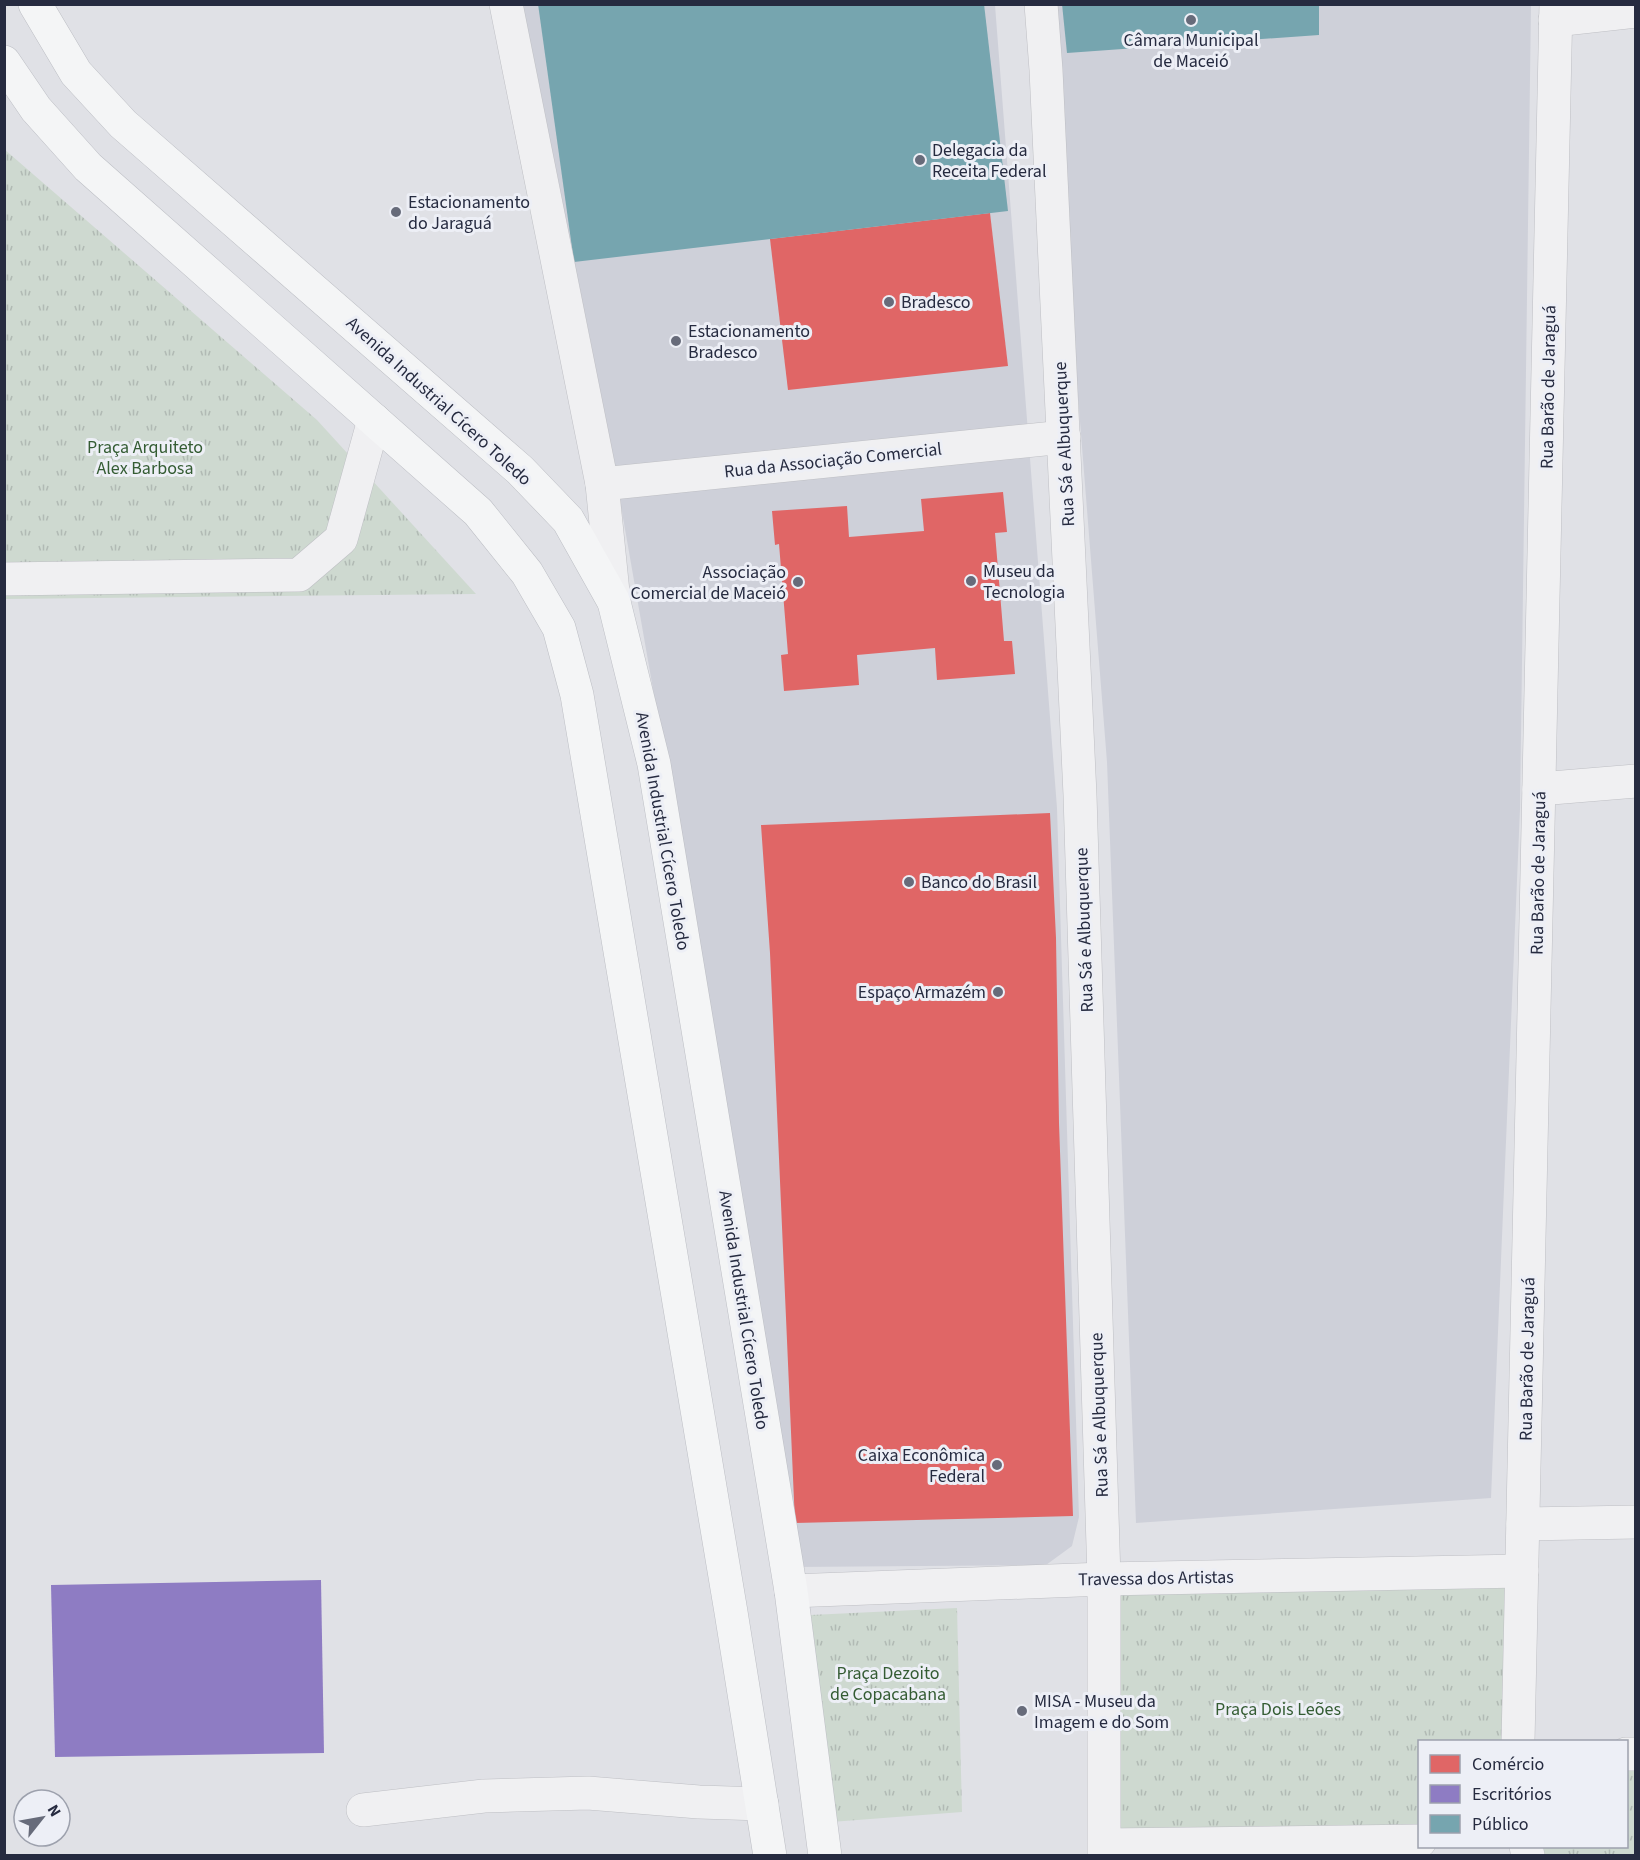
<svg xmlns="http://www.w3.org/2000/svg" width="1640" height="1860" font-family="'Source Sans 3',sans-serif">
<defs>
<pattern id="park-tufts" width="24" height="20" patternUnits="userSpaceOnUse" patternTransform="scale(1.5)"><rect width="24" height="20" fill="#ced9d0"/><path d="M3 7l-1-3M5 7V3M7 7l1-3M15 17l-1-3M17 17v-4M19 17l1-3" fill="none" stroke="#b1bab4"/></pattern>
</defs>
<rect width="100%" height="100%" fill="#e0e1e6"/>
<g fill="#ced0d9">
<polygon points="518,5 995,5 1057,808 1079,1517 1072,1546 1046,1565 795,1567 747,1226 622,512"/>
<polygon points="1047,5 1531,5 1520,809 1491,1498 1136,1523 1107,762"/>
</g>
<g fill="url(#park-tufts)">
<polygon points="4,149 317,420 476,594 5,599"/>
<polygon points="1522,1571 1523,1741 1420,1742 1419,1841 1105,1845 1104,1579"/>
<polygon points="957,1608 962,1812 831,1822 811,1615"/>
<polygon points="1627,1754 1635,1754 1635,1855 1528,1855 1526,1847 1626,1846"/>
</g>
<g fill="#e06666">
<polygon points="990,213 1008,366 788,390 770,239"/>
<polygon points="1003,492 1007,532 995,533 1004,641 1012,641 1015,674 937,680 935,648 857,655 859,685 784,691 781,655 788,654 779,544 775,545 772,511 847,506 849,537 924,531 921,499"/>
<polygon points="1050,813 1056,938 1059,1123 1073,1516 795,1523 770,953 761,825"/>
</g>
<polygon fill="#8e7cc3" points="321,1580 324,1753 55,1757 51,1585"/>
<g fill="#76a5af">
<polygon points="538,4 984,4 1008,211 574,262"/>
<polygon points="1062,4 1319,4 1319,35 1067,53"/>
</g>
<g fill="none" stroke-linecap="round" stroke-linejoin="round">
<defs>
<g id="minor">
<polyline points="506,4 602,484 614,602"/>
<polyline points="1041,4 1046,70 1080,795 1104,1579 1104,1856"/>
<polyline points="1555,20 1636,11"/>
<polyline points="602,484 1064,437"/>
<polyline points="4,579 299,575 341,539 374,420"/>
<polyline points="1539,789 1636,781"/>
<polyline points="1523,1524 1636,1522"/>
<polyline points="791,1591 1104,1579 1522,1571"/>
<polyline points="1518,1742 1556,4"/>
<polyline points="1626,1754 1636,1754"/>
<polyline points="363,1810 484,1796 588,1793 699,1802 762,1804"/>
<polyline points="1105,1845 1420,1841"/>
<polyline points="1526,1846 1528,1856"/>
</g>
<g id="major">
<polyline points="35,4 76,73 123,124 520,470 568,520 614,602 654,764 791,1591 825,1856"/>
<polyline points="4,62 36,109 88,167 478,512 527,573 559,628 577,695 731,1612 770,1856"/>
</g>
</defs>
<use href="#minor" stroke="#bebfc4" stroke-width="34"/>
<use href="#major" stroke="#bcbec4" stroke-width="34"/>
<use href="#minor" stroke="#f0f0f2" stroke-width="33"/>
<use href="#major" stroke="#f4f5f6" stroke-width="33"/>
</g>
<g fill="#676b7a" stroke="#edeff6" stroke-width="2">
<circle cx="1191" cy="20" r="6"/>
<circle cx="920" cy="160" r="6"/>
<circle cx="396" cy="212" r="6"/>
<circle cx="889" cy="302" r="6"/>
<circle cx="676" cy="341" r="6"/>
<circle cx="971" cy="581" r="6"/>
<circle cx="798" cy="582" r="6"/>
<circle cx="909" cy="882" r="6"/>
<circle cx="998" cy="992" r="6"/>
<circle cx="997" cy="1465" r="6"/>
<circle cx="1022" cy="1711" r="6"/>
</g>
<g text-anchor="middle" stroke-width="6" stroke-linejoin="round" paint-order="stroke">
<g font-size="18" fill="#262b40" stroke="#edeff6" text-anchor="start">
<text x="1191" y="46" text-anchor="middle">Câmara Municipal<tspan x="1191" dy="21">de Maceió</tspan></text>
<text x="932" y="156">Delegacia da<tspan x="932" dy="21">Receita Federal</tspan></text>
<text x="408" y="208">Estacionamento<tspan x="408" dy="21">do Jaraguá</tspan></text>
<text x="901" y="308">Bradesco</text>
<text x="688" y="337">Estacionamento<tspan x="688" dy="21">Bradesco</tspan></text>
<text x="983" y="577">Museu da<tspan x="983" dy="21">Tecnologia</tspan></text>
<text x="786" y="578" text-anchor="end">Associação<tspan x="786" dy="21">Comercial de Maceió</tspan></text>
<text x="921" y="888">Banco do Brasil</text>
<text x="986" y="998" text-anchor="end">Espaço Armazém</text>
<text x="985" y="1461" text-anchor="end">Caixa Econômica<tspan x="985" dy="21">Federal</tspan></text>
<text x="1034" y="1707">MISA - Museu da<tspan x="1034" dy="21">Imagem e do Som</tspan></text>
</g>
<g font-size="18" fill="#262b40" stroke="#edeff6">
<text transform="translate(1548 387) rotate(-89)" y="6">Rua Barão de Jaraguá</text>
<text transform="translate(439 401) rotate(42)" y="6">Avenida Industrial Cícero Toledo</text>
<text transform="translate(1064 444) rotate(-93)" y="6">Rua Sá e Albuquerque</text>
<text transform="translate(833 460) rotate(-6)" y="6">Rua da Associação Comercial</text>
<text transform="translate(663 831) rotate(80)" y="6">Avenida Industrial Cícero Toledo</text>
<text transform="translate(1538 873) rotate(-89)" y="6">Rua Barão de Jaraguá</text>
<text transform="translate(1084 930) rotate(-92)" y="6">Rua Sá e Albuquerque</text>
<text transform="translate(744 1310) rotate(81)" y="6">Avenida Industrial Cícero Toledo</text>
<text transform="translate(1527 1359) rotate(-89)" y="6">Rua Barão de Jaraguá</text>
<text transform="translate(1099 1415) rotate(-92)" y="6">Rua Sá e Albuquerque</text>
<text transform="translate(1156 1578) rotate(-1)" y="6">Travessa dos Artistas</text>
</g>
<g font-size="18" fill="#345c33" stroke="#edeff6">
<text x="145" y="453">Praça Arquiteto<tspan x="145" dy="21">Alex Barbosa</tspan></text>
<text x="888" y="1679">Praça Dezoito<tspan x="888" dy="21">de Copacabana</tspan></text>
<text x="1278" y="1715">Praça Dois Leões</text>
</g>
</g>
<rect width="1640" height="1860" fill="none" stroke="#262b40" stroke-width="12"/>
<rect x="1418" y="1740" width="210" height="108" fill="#edeff6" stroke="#9da1ad" stroke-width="1.5"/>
<rect x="1430" y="1755" width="30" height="18" fill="#e06666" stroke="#9da1ad" stroke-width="1.5"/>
<text x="1472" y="1770" font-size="18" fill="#262b40">Comércio</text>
<rect x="1430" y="1785" width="30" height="18" fill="#8e7cc3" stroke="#9da1ad" stroke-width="1.5"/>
<text x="1472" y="1800" font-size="18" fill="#262b40">Escritórios</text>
<rect x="1430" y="1815" width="30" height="18" fill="#76a5af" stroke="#9da1ad" stroke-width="1.5"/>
<text x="1472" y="1830" font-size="18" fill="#262b40">Público</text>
<g transform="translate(42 1818) rotate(59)"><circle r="28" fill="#edeff6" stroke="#9da1ad" stroke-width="1.5"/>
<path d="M0-4.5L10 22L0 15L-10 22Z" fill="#676b7a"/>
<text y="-9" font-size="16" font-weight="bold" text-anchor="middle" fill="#262b40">N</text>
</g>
</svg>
